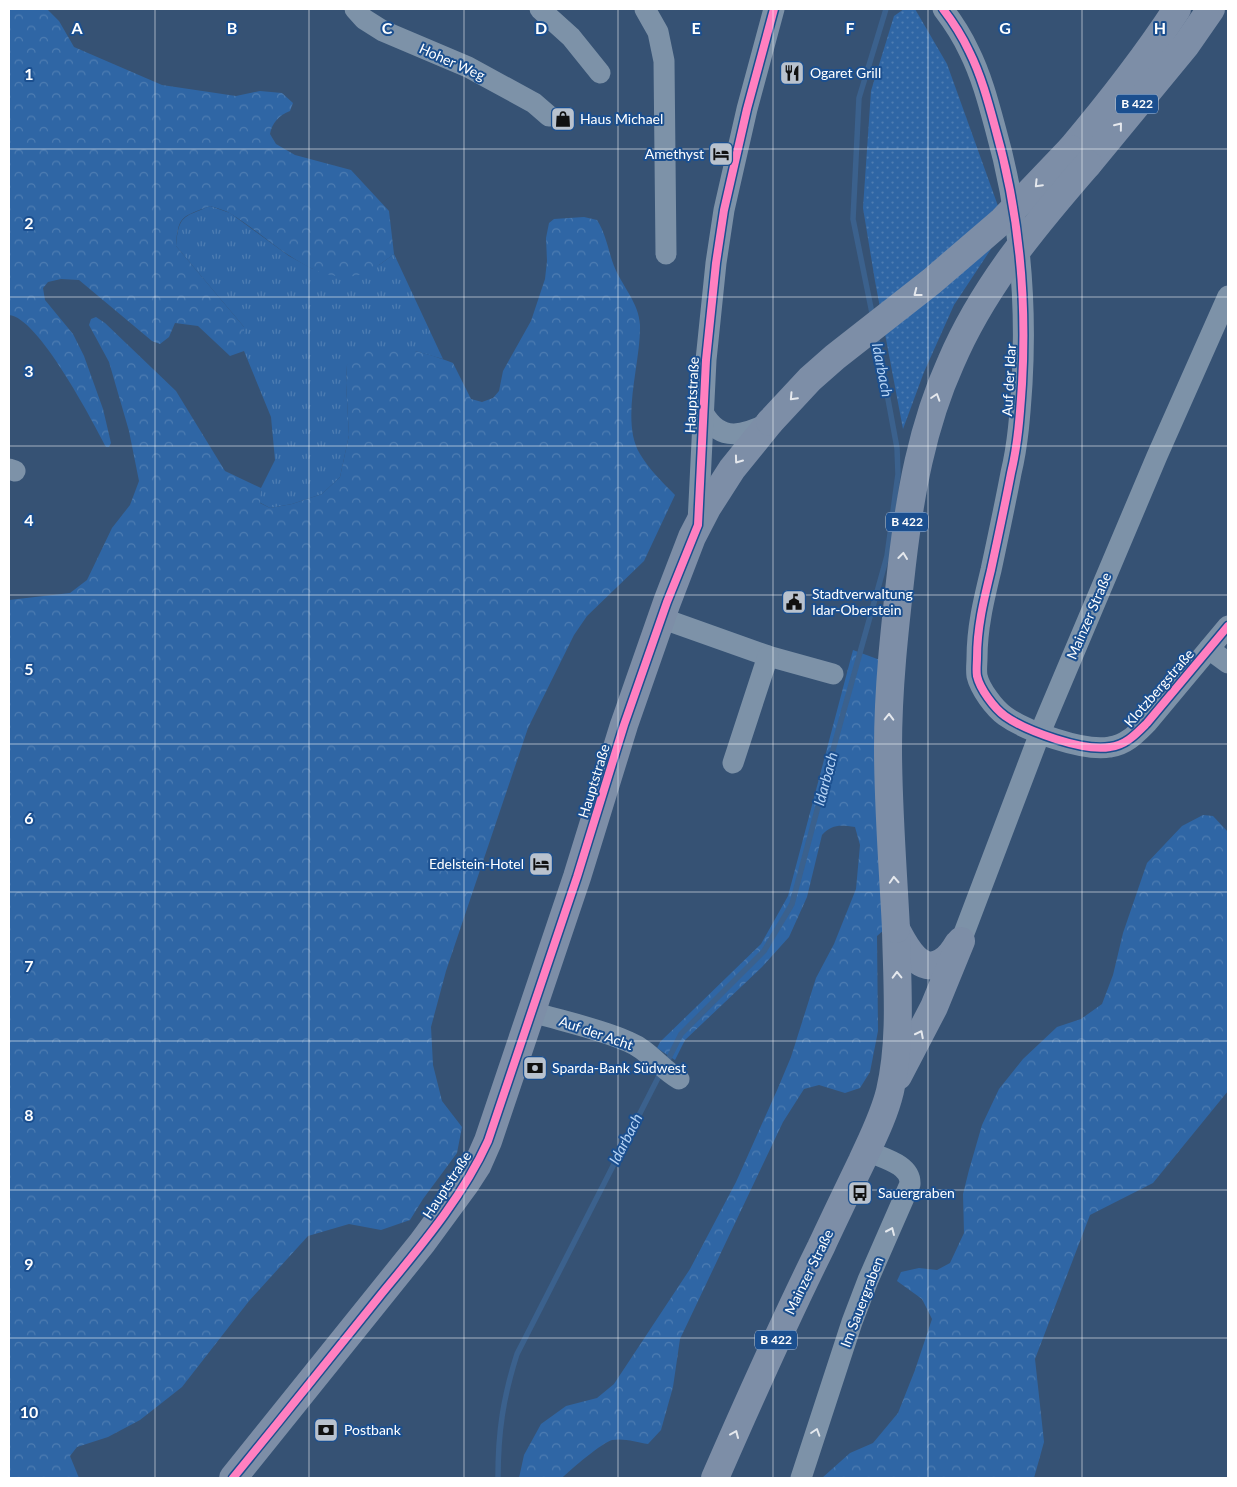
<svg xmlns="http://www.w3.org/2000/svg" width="1237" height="1487" font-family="Lato,sans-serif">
<defs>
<pattern id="grass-tufts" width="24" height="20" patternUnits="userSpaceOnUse" patternTransform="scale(1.25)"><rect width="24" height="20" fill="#2f66a5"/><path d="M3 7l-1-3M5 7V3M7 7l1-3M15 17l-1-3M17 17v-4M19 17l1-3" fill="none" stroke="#4e7db2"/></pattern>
<pattern id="forest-crowns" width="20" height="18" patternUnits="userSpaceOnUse" patternTransform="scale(1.25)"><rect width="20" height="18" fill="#2f66a5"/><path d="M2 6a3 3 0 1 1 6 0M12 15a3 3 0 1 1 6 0" fill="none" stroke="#4e7db2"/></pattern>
<pattern id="park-dots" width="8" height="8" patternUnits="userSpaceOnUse" patternTransform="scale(1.25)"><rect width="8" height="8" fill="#2f66a5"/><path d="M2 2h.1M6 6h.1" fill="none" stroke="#4e7db2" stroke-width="1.8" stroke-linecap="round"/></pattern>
</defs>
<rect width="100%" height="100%" fill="#365274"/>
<path fill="url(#grass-tufts)" d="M 210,206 L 230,213 L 289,256 L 311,268 L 332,275 L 379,265 L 394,254 L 443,359 L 415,351 L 347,365 L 346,383 L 349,435 L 340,477 L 322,494 L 292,504 L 270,508 L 259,502 L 261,488 L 275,460 L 271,417 L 244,351 L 244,327 L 176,246 C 179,215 182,218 210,206 Z"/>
<g fill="url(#forest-crowns)">
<path d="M 9,9 L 47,9 L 59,21 L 74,47 L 162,85 L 236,96 L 260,91 L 282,93 L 293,103 L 290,111 C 279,115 272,123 270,134 L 276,144 L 295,155 L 351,170 L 389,211 L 394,254 C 383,262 369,274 354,276 C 309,283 267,235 231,214 C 225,210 216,208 210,206 C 182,217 178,215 176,246 L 244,327 L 244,351 L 230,356 L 198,326 L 175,323 L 169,337 L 160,344 L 152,341 L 79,280 L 61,279 L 48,282 L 43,288 L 45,300 L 73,334 L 84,356 L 103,409 L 111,443 L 109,447 L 106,447 C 92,420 38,317 9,315 Z"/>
<path d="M 584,217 L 597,220 C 606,234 608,250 614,266 C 622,286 639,303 640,325 C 641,363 620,421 640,454 C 649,469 662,482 675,495 L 644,561 L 587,616 L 574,635 L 528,728 L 446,971 L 431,1027 L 433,1065 L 442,1101 L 462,1127 L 457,1153 L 423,1199 L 410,1220 L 381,1230 L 349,1224 L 308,1236 L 249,1301 L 182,1387 L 140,1420 L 108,1437 L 77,1447 L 70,1456 L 79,1478 L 9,1478 L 9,600 L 70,593 L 87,580 L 112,528 L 130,505 L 139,481 L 129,431 L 109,362 L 89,325 L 91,319 L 96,317 L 105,323 L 176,391 L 225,471 L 261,488 L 260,503 L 270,508 L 292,504 L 322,494 L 340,477 L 349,435 L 346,383 L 347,365 C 353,361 359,354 366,351 C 387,340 432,355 453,363 L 471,399 L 482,402 L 493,398 L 499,391 L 503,371 L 531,321 L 545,279 L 547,261 L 546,238 L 549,223 L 554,219 Z"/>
<path d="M 853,650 L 880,660 L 885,929 L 877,936 L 878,1031 L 870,1072 L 860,1088 L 845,1093 L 819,1085 L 804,1089 L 783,1122 L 680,1339 L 673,1387 L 661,1430 L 648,1444 C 637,1442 624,1438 612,1440 C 603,1442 570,1470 562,1478 L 519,1478 L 524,1455 L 541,1424 L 566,1406 L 597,1398 L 614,1384 L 690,1269 L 736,1182 L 778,1088 L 791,1057 L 816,978 L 834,944 L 856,889 L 860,845 L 855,827 C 840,825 832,824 822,835 L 807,897 L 789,937 L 762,967 L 685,1040 L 675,1060 L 657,1048 L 660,1042 L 761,944 L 788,896 Z"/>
<polygon points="1203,815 1213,816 1228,832 1228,1091 1153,1183 1090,1215 1035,1359 1044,1442 1034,1478 822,1478 850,1453 873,1443 898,1413 915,1370 932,1319 922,1299 897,1281 901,1272 919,1268 937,1270 950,1263 964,1233 963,1194 969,1170 982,1125 999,1089 1023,1059 1057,1027 1081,1019 1102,1004 1113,975 1123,933 1147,863 1182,826"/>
</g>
<polygon fill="url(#park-dots)" points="904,9 915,9 947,64 998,206 991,249 954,305 924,372 903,429 875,281 863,208 871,91 894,16"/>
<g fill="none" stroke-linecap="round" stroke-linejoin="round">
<g stroke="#3b618d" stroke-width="5.5">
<polyline points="873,318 853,219 859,98 886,9"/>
<polyline points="666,1064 681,1034 764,951 792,904 837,735 887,556 898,474 897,448 876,334"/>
<path d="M 498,1478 C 498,1432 503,1398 517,1354 L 661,1072"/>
</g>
<g stroke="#7d92a8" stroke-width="21">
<polyline points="355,9 364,19 383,31 468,67 534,103 549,116"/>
<polyline points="540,9 571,37 600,73"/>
<polyline points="645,9 658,32 664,61 666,254"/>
<path d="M 943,9 C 953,22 962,36 969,51 C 981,75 988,101 995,127 C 1019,211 1027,297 1022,384 C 1020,414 1018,444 1011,473 C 1005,505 998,537 991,570 C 984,599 977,627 977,658 C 977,663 976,670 977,676 C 980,689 994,708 1005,716 C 1026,731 1084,752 1110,747 C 1126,745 1136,734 1147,723 L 1228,626"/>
<path d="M 704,414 C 721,443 744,435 769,423"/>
<polyline points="9,469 15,471"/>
<polyline points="698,523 706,360 716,263 724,210 747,109 774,9"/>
<polyline points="661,618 768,656 833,674"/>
<polyline points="1209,649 1228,663"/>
<polyline points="733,763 768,656"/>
<polyline points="961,941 1040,733 1157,456 1228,296"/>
<path d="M 532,1012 C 562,1021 601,1029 629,1042 C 649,1050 661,1069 679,1079"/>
<path d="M 801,1478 L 852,1322 L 868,1280 L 910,1184 C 911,1164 882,1158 867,1151"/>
</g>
<g stroke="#7d8ea7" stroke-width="28">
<path d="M 1071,149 C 1109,104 1145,58 1177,9"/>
<polyline points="1088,164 1186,45 1211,9"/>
<path d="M 896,929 C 904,944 919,976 942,962 C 949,958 954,951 958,944"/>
<polyline points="898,1076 934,1007 961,941"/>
<polyline points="233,1478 422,1243 466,1183 477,1166 488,1141 577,877 624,725 667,602 692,537 707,508 732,469 770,422"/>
<path d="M 715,1478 C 749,1400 783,1324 821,1247 C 834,1219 848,1190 862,1161 C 872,1139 884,1116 890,1091 C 902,1039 897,982 896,929"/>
</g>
<g stroke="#7d8ea7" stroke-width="28">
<polyline points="770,422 810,379 835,357 932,281 1003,220 1071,149"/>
<path d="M 896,929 C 893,869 888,808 888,748 C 888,686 895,626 902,564 C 910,495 922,426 951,362 C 983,287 1035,225 1088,164"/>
</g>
<defs>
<g id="cycleway">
<path d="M 943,9 C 953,22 962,36 969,51 C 981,75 988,101 995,127 C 1019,211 1027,297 1022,384 C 1020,414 1018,444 1011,473 C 1005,505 998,537 991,570 C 984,599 977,627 977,658 C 977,663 976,670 977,676 C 980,689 994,708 1005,716 C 1026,731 1084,752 1110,747 C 1126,745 1136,734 1147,723 L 1228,626"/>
<path d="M 233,1478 C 282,1418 330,1358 379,1297 C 419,1248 461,1200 488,1141 L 577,877 L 624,725 L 667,602 L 698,525 L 706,360 L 716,263 L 724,210 L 747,109 L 774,9"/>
</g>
</defs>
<use href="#cycleway" stroke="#1b4f8f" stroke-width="11"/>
<use href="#cycleway" stroke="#ff80c0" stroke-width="8"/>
</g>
<defs><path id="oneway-chevron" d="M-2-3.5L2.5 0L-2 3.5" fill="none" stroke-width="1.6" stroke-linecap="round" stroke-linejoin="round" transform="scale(1.25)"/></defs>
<g stroke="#e5e8ed">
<use href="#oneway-chevron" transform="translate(1119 126) rotate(-51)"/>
<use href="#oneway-chevron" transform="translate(1038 184) rotate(134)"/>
<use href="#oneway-chevron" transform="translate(917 293) rotate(142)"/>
<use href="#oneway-chevron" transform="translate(793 397) rotate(133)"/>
<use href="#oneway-chevron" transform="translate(936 397) rotate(-72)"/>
<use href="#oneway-chevron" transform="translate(738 460) rotate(126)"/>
<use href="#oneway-chevron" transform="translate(903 556) rotate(-83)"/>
<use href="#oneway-chevron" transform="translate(889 717) rotate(-89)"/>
<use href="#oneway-chevron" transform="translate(894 880) rotate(-93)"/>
<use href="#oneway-chevron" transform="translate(897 975) rotate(-91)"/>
<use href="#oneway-chevron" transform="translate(920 1034) rotate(-63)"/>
<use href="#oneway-chevron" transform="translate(735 1434) rotate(-67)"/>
</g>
<g stroke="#e5e9ee">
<use href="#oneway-chevron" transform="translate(891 1231) rotate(-66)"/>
<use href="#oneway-chevron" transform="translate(816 1432) rotate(-72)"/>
</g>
<path fill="none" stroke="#fff" stroke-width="1" stroke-opacity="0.55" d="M 155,9 L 155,1478M 309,9 L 309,1478M 464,9 L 464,1478M 618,9 L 618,1478M 773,9 L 773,1478M 928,9 L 928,1478M 1082,9 L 1082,1478M 9,149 L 1228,149M 9,297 L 1228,297M 9,446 L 1228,446M 9,595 L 1228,595M 9,744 L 1228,744M 9,892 L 1228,892M 9,1041 L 1228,1041M 9,1190 L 1228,1190M 9,1338 L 1228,1338"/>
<defs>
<symbol id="restaurant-square" viewBox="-11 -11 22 22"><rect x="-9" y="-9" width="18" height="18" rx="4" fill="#b9c2ce" stroke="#1b4f8f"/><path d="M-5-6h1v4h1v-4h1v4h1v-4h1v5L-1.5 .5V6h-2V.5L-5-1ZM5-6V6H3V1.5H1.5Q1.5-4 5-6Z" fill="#111"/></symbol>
<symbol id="shop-square" viewBox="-11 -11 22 22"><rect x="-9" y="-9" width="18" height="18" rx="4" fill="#b9c2ce" stroke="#1b4f8f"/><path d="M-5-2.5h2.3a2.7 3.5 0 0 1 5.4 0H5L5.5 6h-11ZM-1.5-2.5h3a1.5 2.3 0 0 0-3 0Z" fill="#111"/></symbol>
<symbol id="hotel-square" viewBox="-11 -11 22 22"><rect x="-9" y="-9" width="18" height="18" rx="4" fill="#b9c2ce" stroke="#1b4f8f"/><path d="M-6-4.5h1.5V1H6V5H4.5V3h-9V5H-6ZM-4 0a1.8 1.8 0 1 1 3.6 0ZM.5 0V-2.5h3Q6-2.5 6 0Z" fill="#111"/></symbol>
<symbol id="civic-square" viewBox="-11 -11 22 22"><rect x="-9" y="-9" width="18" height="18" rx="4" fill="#b9c2ce" stroke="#1b4f8f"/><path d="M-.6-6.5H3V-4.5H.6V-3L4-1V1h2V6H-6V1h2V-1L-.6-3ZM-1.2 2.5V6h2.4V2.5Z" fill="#111"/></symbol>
<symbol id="bank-square" viewBox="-11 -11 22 22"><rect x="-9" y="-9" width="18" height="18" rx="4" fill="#b9c2ce" stroke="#1b4f8f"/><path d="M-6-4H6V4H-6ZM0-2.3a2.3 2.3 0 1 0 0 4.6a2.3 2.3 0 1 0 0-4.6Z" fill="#111"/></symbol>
<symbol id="bus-square" viewBox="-11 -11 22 22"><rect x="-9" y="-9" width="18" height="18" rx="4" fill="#b9c2ce" stroke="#1b4f8f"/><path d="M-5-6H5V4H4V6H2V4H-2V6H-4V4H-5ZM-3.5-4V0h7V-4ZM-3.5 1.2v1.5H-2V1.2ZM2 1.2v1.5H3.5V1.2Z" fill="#111"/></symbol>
</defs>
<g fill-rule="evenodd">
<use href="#restaurant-square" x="778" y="59" width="28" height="28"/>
<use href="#shop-square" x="549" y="105" width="28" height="28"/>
<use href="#hotel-square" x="707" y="140" width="28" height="28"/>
<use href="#civic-square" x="780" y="588" width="28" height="28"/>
<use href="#hotel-square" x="527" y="850" width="28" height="28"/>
<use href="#bank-square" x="521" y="1054" width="28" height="28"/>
<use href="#bus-square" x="846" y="1179" width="28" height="28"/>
<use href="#bank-square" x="312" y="1416" width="28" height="28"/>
</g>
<g text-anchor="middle" stroke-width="4" stroke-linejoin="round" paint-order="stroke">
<g fill="#1b4f8f" stroke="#bbcadd" stroke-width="1">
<rect x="1116" y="94.5" width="42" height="19" rx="4"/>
<rect x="886" y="512.5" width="42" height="19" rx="4"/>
<rect x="755" y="1330.5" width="42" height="19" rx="4"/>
</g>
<g font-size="12" font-weight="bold" fill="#fff">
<text x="1137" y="108">B 422</text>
<text x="907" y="526">B 422</text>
<text x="776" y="1344">B 422</text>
</g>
<g font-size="14" fill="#fff" stroke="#1b4f8f">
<text transform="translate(452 62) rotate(24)" y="5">Hoher Weg</text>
<text transform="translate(1009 380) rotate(-87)" y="5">Auf der Idar</text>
<text transform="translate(692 395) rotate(-87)" y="5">Hauptstraße</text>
<text transform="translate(1089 616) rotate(-67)" y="5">Mainzer Straße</text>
<text transform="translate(1159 688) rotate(-49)" y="5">Klotzbergstraße</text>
<text transform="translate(594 781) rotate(-73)" y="5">Hauptstraße</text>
<text transform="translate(596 1033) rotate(19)" y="5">Auf der Acht</text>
<text transform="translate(447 1185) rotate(-57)" y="5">Hauptstraße</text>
<text transform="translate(809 1272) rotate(-64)" y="5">Mainzer Straße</text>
<text transform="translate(862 1302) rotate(-69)" y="5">Im Sauergraben</text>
</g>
<g font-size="14" fill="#fff" stroke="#1b4f8f" text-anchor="start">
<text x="810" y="78">Ogaret Grill</text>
<text x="580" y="124">Haus Michael</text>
<text x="704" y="159" text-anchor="end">Amethyst</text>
<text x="812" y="599">Stadtverwaltung<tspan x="812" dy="16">Idar-Oberstein</tspan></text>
<text x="524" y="869" text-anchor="end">Edelstein-Hotel</text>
<text x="552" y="1073">Sparda-Bank Südwest</text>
<text x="878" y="1198">Sauergraben</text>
<text x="344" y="1435">Postbank</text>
</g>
<g font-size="15" font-style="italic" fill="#b5d3f5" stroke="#1b4f8f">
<text transform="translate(882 370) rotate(79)" y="5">Idarbach</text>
<text transform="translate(826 779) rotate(-75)" y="5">Idarbach</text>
<text transform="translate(626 1139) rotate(-63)" y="5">Idarbach</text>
</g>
</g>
<g font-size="16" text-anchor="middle" font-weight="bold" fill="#fff" stroke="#1b4f8f" stroke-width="4" stroke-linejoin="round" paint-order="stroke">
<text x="77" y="34">A</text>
<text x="232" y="34">B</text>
<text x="387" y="34">C</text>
<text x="541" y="34">D</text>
<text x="696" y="34">E</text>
<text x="850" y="34">F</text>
<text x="1005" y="34">G</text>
<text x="1160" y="34">H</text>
<text x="29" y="80">1</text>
<text x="29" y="229">2</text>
<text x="29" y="377">3</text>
<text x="29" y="526">4</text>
<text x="29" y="675">5</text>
<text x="29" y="824">6</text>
<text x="29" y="972">7</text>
<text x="29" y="1121">8</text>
<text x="29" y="1270">9</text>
<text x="29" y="1418">10</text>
</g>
<rect width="1237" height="1487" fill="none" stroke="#ffffff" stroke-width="20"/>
</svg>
